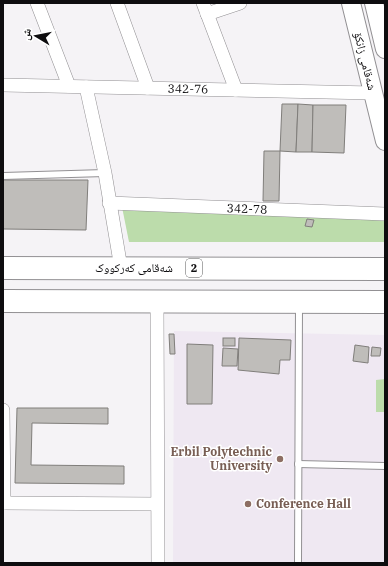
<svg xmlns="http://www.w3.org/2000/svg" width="388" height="566" font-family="'IBM Plex Serif','Noto Naskh Arabic',serif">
<rect width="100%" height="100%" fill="#f5f3f6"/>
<polygon fill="#efe8f2" points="174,331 385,335 385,563 173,563"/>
<g fill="#bcdcab">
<polygon points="122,207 385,216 385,242 129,242"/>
<polygon points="385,379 385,412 376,412 376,380"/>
</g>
<g fill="#bfbdba" stroke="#807e7b">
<polygon points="282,104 298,104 296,152 280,151"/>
<polygon points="298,104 313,105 312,152 296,152"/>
<polygon points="313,105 346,105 344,153 312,152"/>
<polygon points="264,151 280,151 279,201 263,201"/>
<polygon points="3,180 88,180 86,230 3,229"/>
<polygon points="307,219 314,220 312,227 305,226"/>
<polygon points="169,334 174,334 175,354 170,354"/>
<rect x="223" y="338" width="12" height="8"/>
<polygon points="239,338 291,340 290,360 280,360 279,374 238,370"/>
<polygon points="187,344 213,345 212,404 187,404"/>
<polygon points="355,345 369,347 368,363 353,361"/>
<polygon points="372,347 381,348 380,356 371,356"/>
<polygon points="223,348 238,349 237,366 222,366"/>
<polygon points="17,408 108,408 108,424 32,423 31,465 124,466 124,484 15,483"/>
</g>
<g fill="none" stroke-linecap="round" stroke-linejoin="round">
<defs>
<g id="lane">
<polyline points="3,176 105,173"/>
<polyline points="298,464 385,466"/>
<polyline points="298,563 299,305"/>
</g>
<g id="street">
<polyline points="37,3 69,86"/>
<polyline points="117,3 148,88"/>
<polyline points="203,3 236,90"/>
<polyline points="207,14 240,3"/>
<polyline points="3,85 373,93"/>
<polyline points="86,87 105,173 121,268"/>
<polyline points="109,203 385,214"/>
<polyline points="157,301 158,563"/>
<polyline points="3,410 4,503"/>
<polyline points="3,503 157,504"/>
</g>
<g id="secondary">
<polyline points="351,3 385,141"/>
<polyline points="374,3 385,49"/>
</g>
<g id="highway">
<polyline points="3,268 385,269"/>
<polyline points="3,301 385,302"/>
</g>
</defs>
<use href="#lane" stroke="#929093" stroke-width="8"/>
<use href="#street" stroke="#929093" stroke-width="14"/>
<use href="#secondary" stroke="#929093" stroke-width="20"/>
<use href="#highway" stroke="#929093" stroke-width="24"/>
<use href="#lane" stroke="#fff" stroke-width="6"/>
<use href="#street" stroke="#fff" stroke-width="13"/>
<use href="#secondary" stroke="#fff" stroke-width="18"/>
<use href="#highway" stroke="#fff" stroke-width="22"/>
</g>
<g fill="#8d6e63" stroke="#fff" stroke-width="1.5">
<circle cx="280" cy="459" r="4"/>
<circle cx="248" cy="504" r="4"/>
</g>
<g text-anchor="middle" stroke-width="3" stroke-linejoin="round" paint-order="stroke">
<rect fill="#fff" stroke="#565657" stroke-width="1" x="186" y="259" width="16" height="18" rx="3"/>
<g font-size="11" font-weight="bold" fill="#0e0d0f">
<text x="194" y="272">2</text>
</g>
<g font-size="12" fill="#0e0d0f" stroke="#fff">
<text transform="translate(365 61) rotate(76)" y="4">شەقامی زانکۆ</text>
<text transform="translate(188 89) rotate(1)" y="4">342-76</text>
<text transform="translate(247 209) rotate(2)" y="4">342-78</text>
<text x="134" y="272">شەقامی کەرکووک</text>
</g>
<g font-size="12" font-weight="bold" fill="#785e54" stroke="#fff" text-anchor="end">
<text x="272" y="456">Erbil Polytechnic<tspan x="272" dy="14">University</tspan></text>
<text x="256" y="508" text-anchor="start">Conference Hall</text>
</g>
</g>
<rect width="388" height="566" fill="none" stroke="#0e0d0f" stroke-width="8"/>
<g transform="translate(36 36) rotate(280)" stroke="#ffffff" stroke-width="3" paint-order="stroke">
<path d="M0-3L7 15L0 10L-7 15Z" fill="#0e0d0f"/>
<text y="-6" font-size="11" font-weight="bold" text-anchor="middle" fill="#0e0d0f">ش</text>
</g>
</svg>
